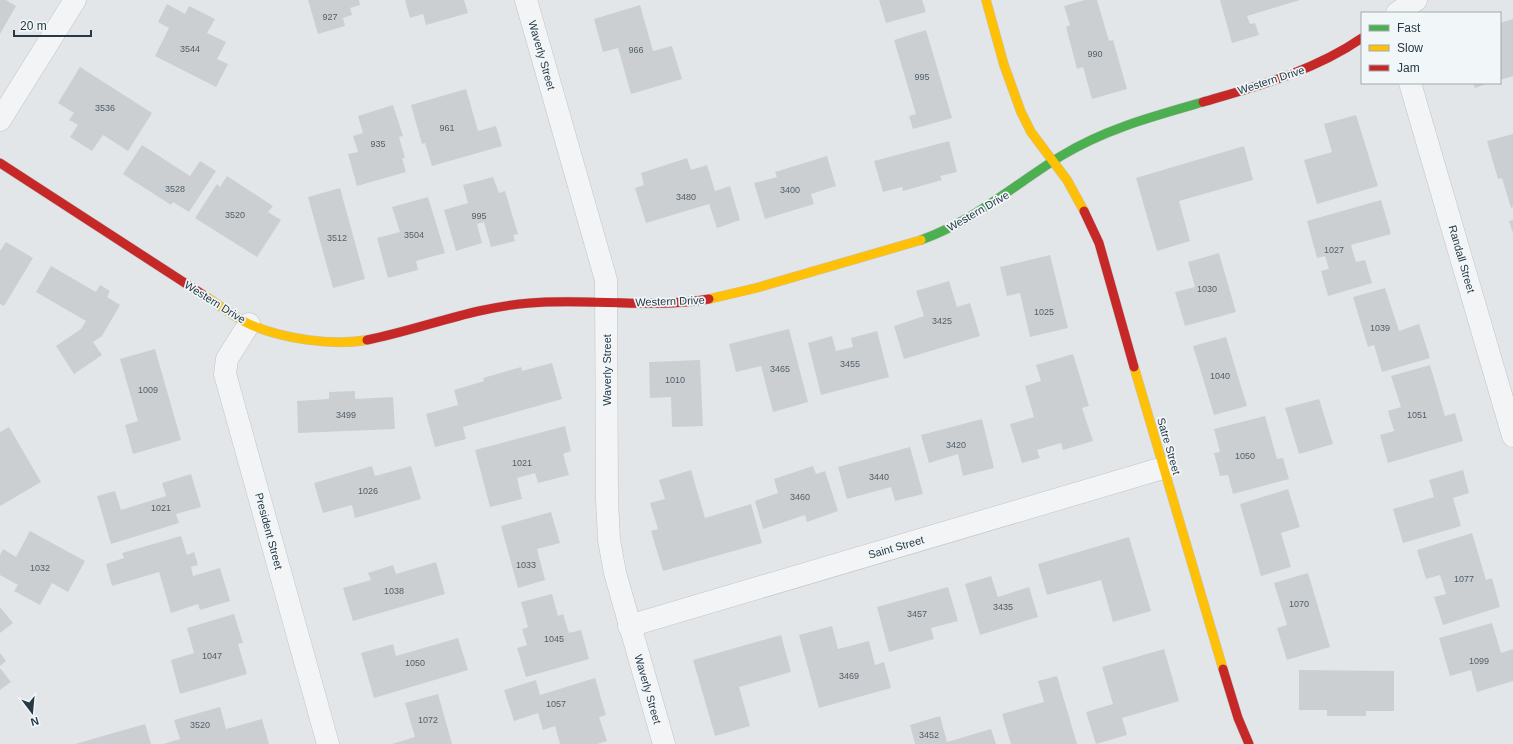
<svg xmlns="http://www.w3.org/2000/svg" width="1513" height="744" font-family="Helvetica,sans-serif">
<rect width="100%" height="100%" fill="#e3e6e9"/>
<g fill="#cccfd2">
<polygon points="0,0 6,0 16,6 0,34"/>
<polygon points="308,0 359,0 360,5 350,8 352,15 343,18 345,26 318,34"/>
<polygon points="405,0 464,0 468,13 426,25 423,14 410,18"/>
<polygon points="879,0 922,0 926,12 886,23"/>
<polygon points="1085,0 1097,0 1109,41 1113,40 1127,89 1092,99 1083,67 1077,69 1066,27 1070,25 1064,6"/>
<polygon points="1220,0 1300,0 1247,16 1250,24 1255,23 1259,35 1232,43"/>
<polygon points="167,4 185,14 189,6 215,19 207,33 226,42 217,59 228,64 216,87 155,56 169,28 158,22"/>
<polygon points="640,5 653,51 672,46 682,79 631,94 618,48 603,52 594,19"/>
<polygon points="1513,19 1513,76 1500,80 1500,23"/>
<polygon points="926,30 952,118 913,129 909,116 916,114 894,40"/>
<polygon points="80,67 152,113 128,151 103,135 92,151 70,137 78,125 69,120 74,113 58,103"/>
<polygon points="1473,83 1489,83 1475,88"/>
<polygon points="466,89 478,131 496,126 502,146 432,166 425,143 422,144 411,105"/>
<polygon points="393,105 403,136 399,137 405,158 402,158 406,172 357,186 348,154 358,152 353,136 363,133 358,116"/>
<polygon points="1356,115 1378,186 1317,204 1304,160 1332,152 1324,124"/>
<polygon points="1513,134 1513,207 1511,208 1502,178 1498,179 1487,141"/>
<polygon points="949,141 957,172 940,176 942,180 903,191 902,187 883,192 874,161"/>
<polygon points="142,145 190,176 200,161 216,171 189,212 173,202 171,205 123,174"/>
<polygon points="1244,146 1253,180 1179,201 1190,241 1157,251 1136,178"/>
<polygon points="827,156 836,186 811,194 814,204 765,219 754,183 777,177 775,172"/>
<polygon points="687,158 691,170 707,165 715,191 730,186 740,220 717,228 709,204 646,223 635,188 644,185 641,173"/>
<polygon points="227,176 273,206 268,212 281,220 257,257 195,218 217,184 220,187"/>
<polygon points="493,177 499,193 505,191 518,234 513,235 515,241 491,247 484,222 477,224 482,243 456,251 444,210 468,203 463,185"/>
<polygon points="340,188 365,279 333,288 308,197"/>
<polygon points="428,197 445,253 416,261 418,270 388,278 377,238 400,232 392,207"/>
<polygon points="1381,200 1391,234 1351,245 1356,262 1365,260 1372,283 1328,296 1321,271 1329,269 1325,256 1317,258 1307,221"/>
<polygon points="1513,220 1513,233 1509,221"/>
<polygon points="6,242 33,258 4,306 0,304 0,251"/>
<polygon points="1219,253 1236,312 1185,326 1175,292 1195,287 1188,262"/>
<polygon points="1050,255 1068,328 1030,337 1020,293 1007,296 1000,267"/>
<polygon points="51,266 96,292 100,285 110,291 107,297 120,305 102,336 93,342 102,355 74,374 56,346 81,329 86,321 36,292"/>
<polygon points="949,281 957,307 970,303 980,336 904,359 894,326 924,316 916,291"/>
<polygon points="1385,288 1399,331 1419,324 1430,358 1382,372 1374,345 1368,347 1353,297"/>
<polygon points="789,329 808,402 773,412 761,366 736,372 729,344"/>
<polygon points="877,331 889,377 821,395 808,343 832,336 836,351 853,347 851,338"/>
<polygon points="1226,337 1247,406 1214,415 1193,346"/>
<polygon points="155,349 181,440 133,454 125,425 138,421 120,359"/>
<polygon points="1073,354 1089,406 1082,408 1093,441 1063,450 1061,443 1037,450 1040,458 1022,463 1010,424 1034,417 1025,386 1041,381 1036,365"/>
<polygon points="700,360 703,426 672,427 671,397 650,398 649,362"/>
<polygon points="552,363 562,399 463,427 466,439 435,447 426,414 458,405 454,390 484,381 483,378 521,367 522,371"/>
<polygon points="1430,365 1445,416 1455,413 1463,441 1388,463 1380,435 1394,431 1388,411 1401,407 1391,376"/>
<polygon points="355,391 355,399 393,397 395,429 298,433 297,401 329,399 329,392"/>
<polygon points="1319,399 1333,444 1299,454 1285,408"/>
<polygon points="1265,416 1277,459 1283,458 1289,479 1233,494 1228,475 1220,476 1214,453 1220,452 1214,429"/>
<polygon points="982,419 994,468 963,476 958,454 929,463 921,435"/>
<polygon points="565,426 571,451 563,454 569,475 538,483 535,473 517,478 522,499 490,507 475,450"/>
<polygon points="9,427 41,482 0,506 0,432"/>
<polygon points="910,447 923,494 895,501 891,487 847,499 838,467"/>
<polygon points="372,466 375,476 411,466 421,499 355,518 352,505 323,513 314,483"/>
<polygon points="813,466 816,474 825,471 838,511 807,522 805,515 763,529 755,501 778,493 774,479"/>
<polygon points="691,470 705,518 751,504 762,543 663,571 651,531 658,529 650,503 665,499 659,480"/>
<polygon points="1463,470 1469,493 1453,498 1461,526 1403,543 1393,509 1434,497 1429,480"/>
<polygon points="191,474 201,507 176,514 179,523 111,544 97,496 115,491 121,510 166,496 162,483"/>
<polygon points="1288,489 1300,527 1281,533 1291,567 1261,576 1240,504"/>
<polygon points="551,512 560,543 537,549 545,580 518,588 501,526"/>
<polygon points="30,531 85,561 68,592 52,583 40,605 14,591 18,585 0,575 0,555 3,549 16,557"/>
<polygon points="1472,533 1486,580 1492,578 1500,607 1443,625 1434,597 1446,594 1440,575 1426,579 1417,550"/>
<polygon points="181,536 187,555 194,552 198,565 191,567 193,576 220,568 230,601 200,610 198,604 171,613 159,572 112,586 106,564 124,558 122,553"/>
<polygon points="1129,537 1151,611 1113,622 1101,580 1047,595 1038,564"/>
<polygon points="436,562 445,594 353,621 343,588 371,580 368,573 393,565 396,574"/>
<polygon points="1308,573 1330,647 1287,660 1277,628 1287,625 1274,583"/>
<polygon points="991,576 998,597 1029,587 1038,617 980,635 965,584"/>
<polygon points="948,587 958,621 931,628 934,639 889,652 877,607"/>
<polygon points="552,594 558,616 563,614 569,633 581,630 589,659 526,677 517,648 527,645 522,629 528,627 521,602"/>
<polygon points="0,607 13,623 0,633"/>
<polygon points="234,614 243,643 238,644 247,674 180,694 171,660 194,653 187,628"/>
<polygon points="1492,623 1501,653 1513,649 1513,681 1477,692 1471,670 1450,676 1439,638"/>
<polygon points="832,626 838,649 869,641 875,665 884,662 891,688 819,708 799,635"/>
<polygon points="781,635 791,672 739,687 750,726 715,736 693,660"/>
<polygon points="458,638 468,670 374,698 361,653 393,644 396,656"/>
<polygon points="1164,649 1179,701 1122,718 1127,735 1096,744 1086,712 1113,704 1102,667"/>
<polygon points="0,653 6,661 0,666"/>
<polygon points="0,668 11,682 0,690"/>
<polygon points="1299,670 1394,671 1394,711 1366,711 1366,716 1327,716 1327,710 1299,710"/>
<polygon points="1057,676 1077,744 1011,744 1002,714 1044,702 1038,681"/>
<polygon points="595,678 606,715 599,717 607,741 597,744 560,744 555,726 543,730 538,713 514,721 504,690 536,680 540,695"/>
<polygon points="438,694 452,744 392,744 415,737 405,703"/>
<polygon points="220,707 226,729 262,719 269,744 163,744 180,739 174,720"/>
<polygon points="940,716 947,742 991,729 996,744 915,744 910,725"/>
<polygon points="145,724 151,744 75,744"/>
</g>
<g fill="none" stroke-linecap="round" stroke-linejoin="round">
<defs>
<g id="street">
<polyline points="526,0 606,280 607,499 609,540 615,573 664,744"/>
<polyline points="1397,13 1416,0"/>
<polyline points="1410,83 1513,436"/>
<polyline points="0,120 75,0"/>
<polyline points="249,324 227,359 225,374 328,744"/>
<polyline points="629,626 1163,468"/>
</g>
<path id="fast" d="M 921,240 C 974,221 1014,185 1061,156 C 1105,129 1154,116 1203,102"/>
<g id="slow">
<polyline points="986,0 1004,65 1021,112 1031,132 1067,180 1084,211"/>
<path d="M 205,296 C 219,305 234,317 249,324 C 282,339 333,346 367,340"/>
<polyline points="709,299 756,288 921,240"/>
<polyline points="1134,367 1223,669"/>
</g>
<g id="jam">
<path d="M 1203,102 C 1258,86 1314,71 1362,38"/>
<polyline points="0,163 205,296"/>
<polyline points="1084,211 1099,243 1134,367"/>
<path d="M 367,340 C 422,329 474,307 530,303 C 589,298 649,309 709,299"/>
<polyline points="1223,669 1238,718 1249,744"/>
</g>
</defs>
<use href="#street" stroke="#c1c4c7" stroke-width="23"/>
<use href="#fast" stroke="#c1c4c7" stroke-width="10"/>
<use href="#slow" stroke="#c1c4c7" stroke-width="10"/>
<use href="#jam" stroke="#c1c4c7" stroke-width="10"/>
<use href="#street" stroke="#f3f4f5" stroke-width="22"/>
<use href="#fast" stroke="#4caf50" stroke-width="9"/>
<use href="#slow" stroke="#ffc107" stroke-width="9"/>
<use href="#jam" stroke="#c62828" stroke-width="9"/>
</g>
<g text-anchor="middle" stroke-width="3.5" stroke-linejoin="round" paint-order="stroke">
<g font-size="9" fill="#515f69">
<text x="330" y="20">927</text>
<text x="190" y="52">3544</text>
<text x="636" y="53">966</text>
<text x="1095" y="57">990</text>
<text x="922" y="80">995</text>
<text x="105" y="111">3536</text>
<text x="447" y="131">961</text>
<text x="378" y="147">935</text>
<text x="175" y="192">3528</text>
<text x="790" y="193">3400</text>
<text x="686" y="200">3480</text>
<text x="235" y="218">3520</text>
<text x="479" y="219">995</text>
<text x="414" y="238">3504</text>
<text x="337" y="241">3512</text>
<text x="1334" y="253">1027</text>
<text x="1207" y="292">1030</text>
<text x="1044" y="315">1025</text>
<text x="942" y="324">3425</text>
<text x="1380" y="331">1039</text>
<text x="850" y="367">3455</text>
<text x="780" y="372">3465</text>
<text x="1220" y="379">1040</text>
<text x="675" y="383">1010</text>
<text x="148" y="393">1009</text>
<text x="346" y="418">3499</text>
<text x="1417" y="418">1051</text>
<text x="956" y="448">3420</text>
<text x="1245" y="459">1050</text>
<text x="522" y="466">1021</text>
<text x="879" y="480">3440</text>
<text x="368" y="494">1026</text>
<text x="800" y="500">3460</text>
<text x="161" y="511">1021</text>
<text x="526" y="568">1033</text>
<text x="40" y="571">1032</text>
<text x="1464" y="582">1077</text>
<text x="394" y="594">1038</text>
<text x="1299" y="607">1070</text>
<text x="1003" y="610">3435</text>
<text x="917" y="617">3457</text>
<text x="554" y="642">1045</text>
<text x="212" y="659">1047</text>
<text x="1479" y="664">1099</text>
<text x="415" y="666">1050</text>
<text x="849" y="679">3469</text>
<text x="556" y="707">1057</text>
<text x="428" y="723">1072</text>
<text x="200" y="728">3520</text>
<text x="929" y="738">3452</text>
</g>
<g font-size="11" fill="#273945" stroke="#f1f6f8">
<text transform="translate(542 55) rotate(74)" y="4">Waverly Street</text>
<text transform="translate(1271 80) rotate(-18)" y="4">Western Drive</text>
<text transform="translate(978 211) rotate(-30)" y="4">Western Drive</text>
<text transform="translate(1462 259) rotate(74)" y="4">Randall Street</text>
<text transform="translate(670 301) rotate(-2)" y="4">Western Drive</text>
<text transform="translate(215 302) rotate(32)" y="4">Western Drive</text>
<text transform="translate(607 370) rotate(-90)" y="4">Waverly Street</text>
<text transform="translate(1169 446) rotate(74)" y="4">Satre Street</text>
<text transform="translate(269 531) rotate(75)" y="4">President Street</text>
<text transform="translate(896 547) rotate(-16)" y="4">Saint Street</text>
<text transform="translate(648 689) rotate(74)" y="4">Waverly Street</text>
</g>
</g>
<rect x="1361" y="12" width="140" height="72" fill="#f1f6f8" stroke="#a0aab0"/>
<rect x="1369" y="25" width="20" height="6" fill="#4caf50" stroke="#a0aab0"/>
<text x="1397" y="32" font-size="12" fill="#273945">Fast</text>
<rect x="1369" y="45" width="20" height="6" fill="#ffc107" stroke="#a0aab0"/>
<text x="1397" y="52" font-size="12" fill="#273945">Slow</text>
<rect x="1369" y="65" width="20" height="6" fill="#c62828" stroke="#a0aab0"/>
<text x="1397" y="72" font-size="12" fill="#273945">Jam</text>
<g transform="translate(32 712) rotate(164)" stroke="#f1f6f8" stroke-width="3" paint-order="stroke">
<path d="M0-3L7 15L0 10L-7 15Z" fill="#273945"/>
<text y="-6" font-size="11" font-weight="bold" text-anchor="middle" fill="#273945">N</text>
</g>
<path d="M14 30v6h77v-6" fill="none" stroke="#273945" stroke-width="2"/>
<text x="20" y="30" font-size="12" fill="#273945" stroke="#f1f6f8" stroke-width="3" paint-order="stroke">20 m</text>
</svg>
